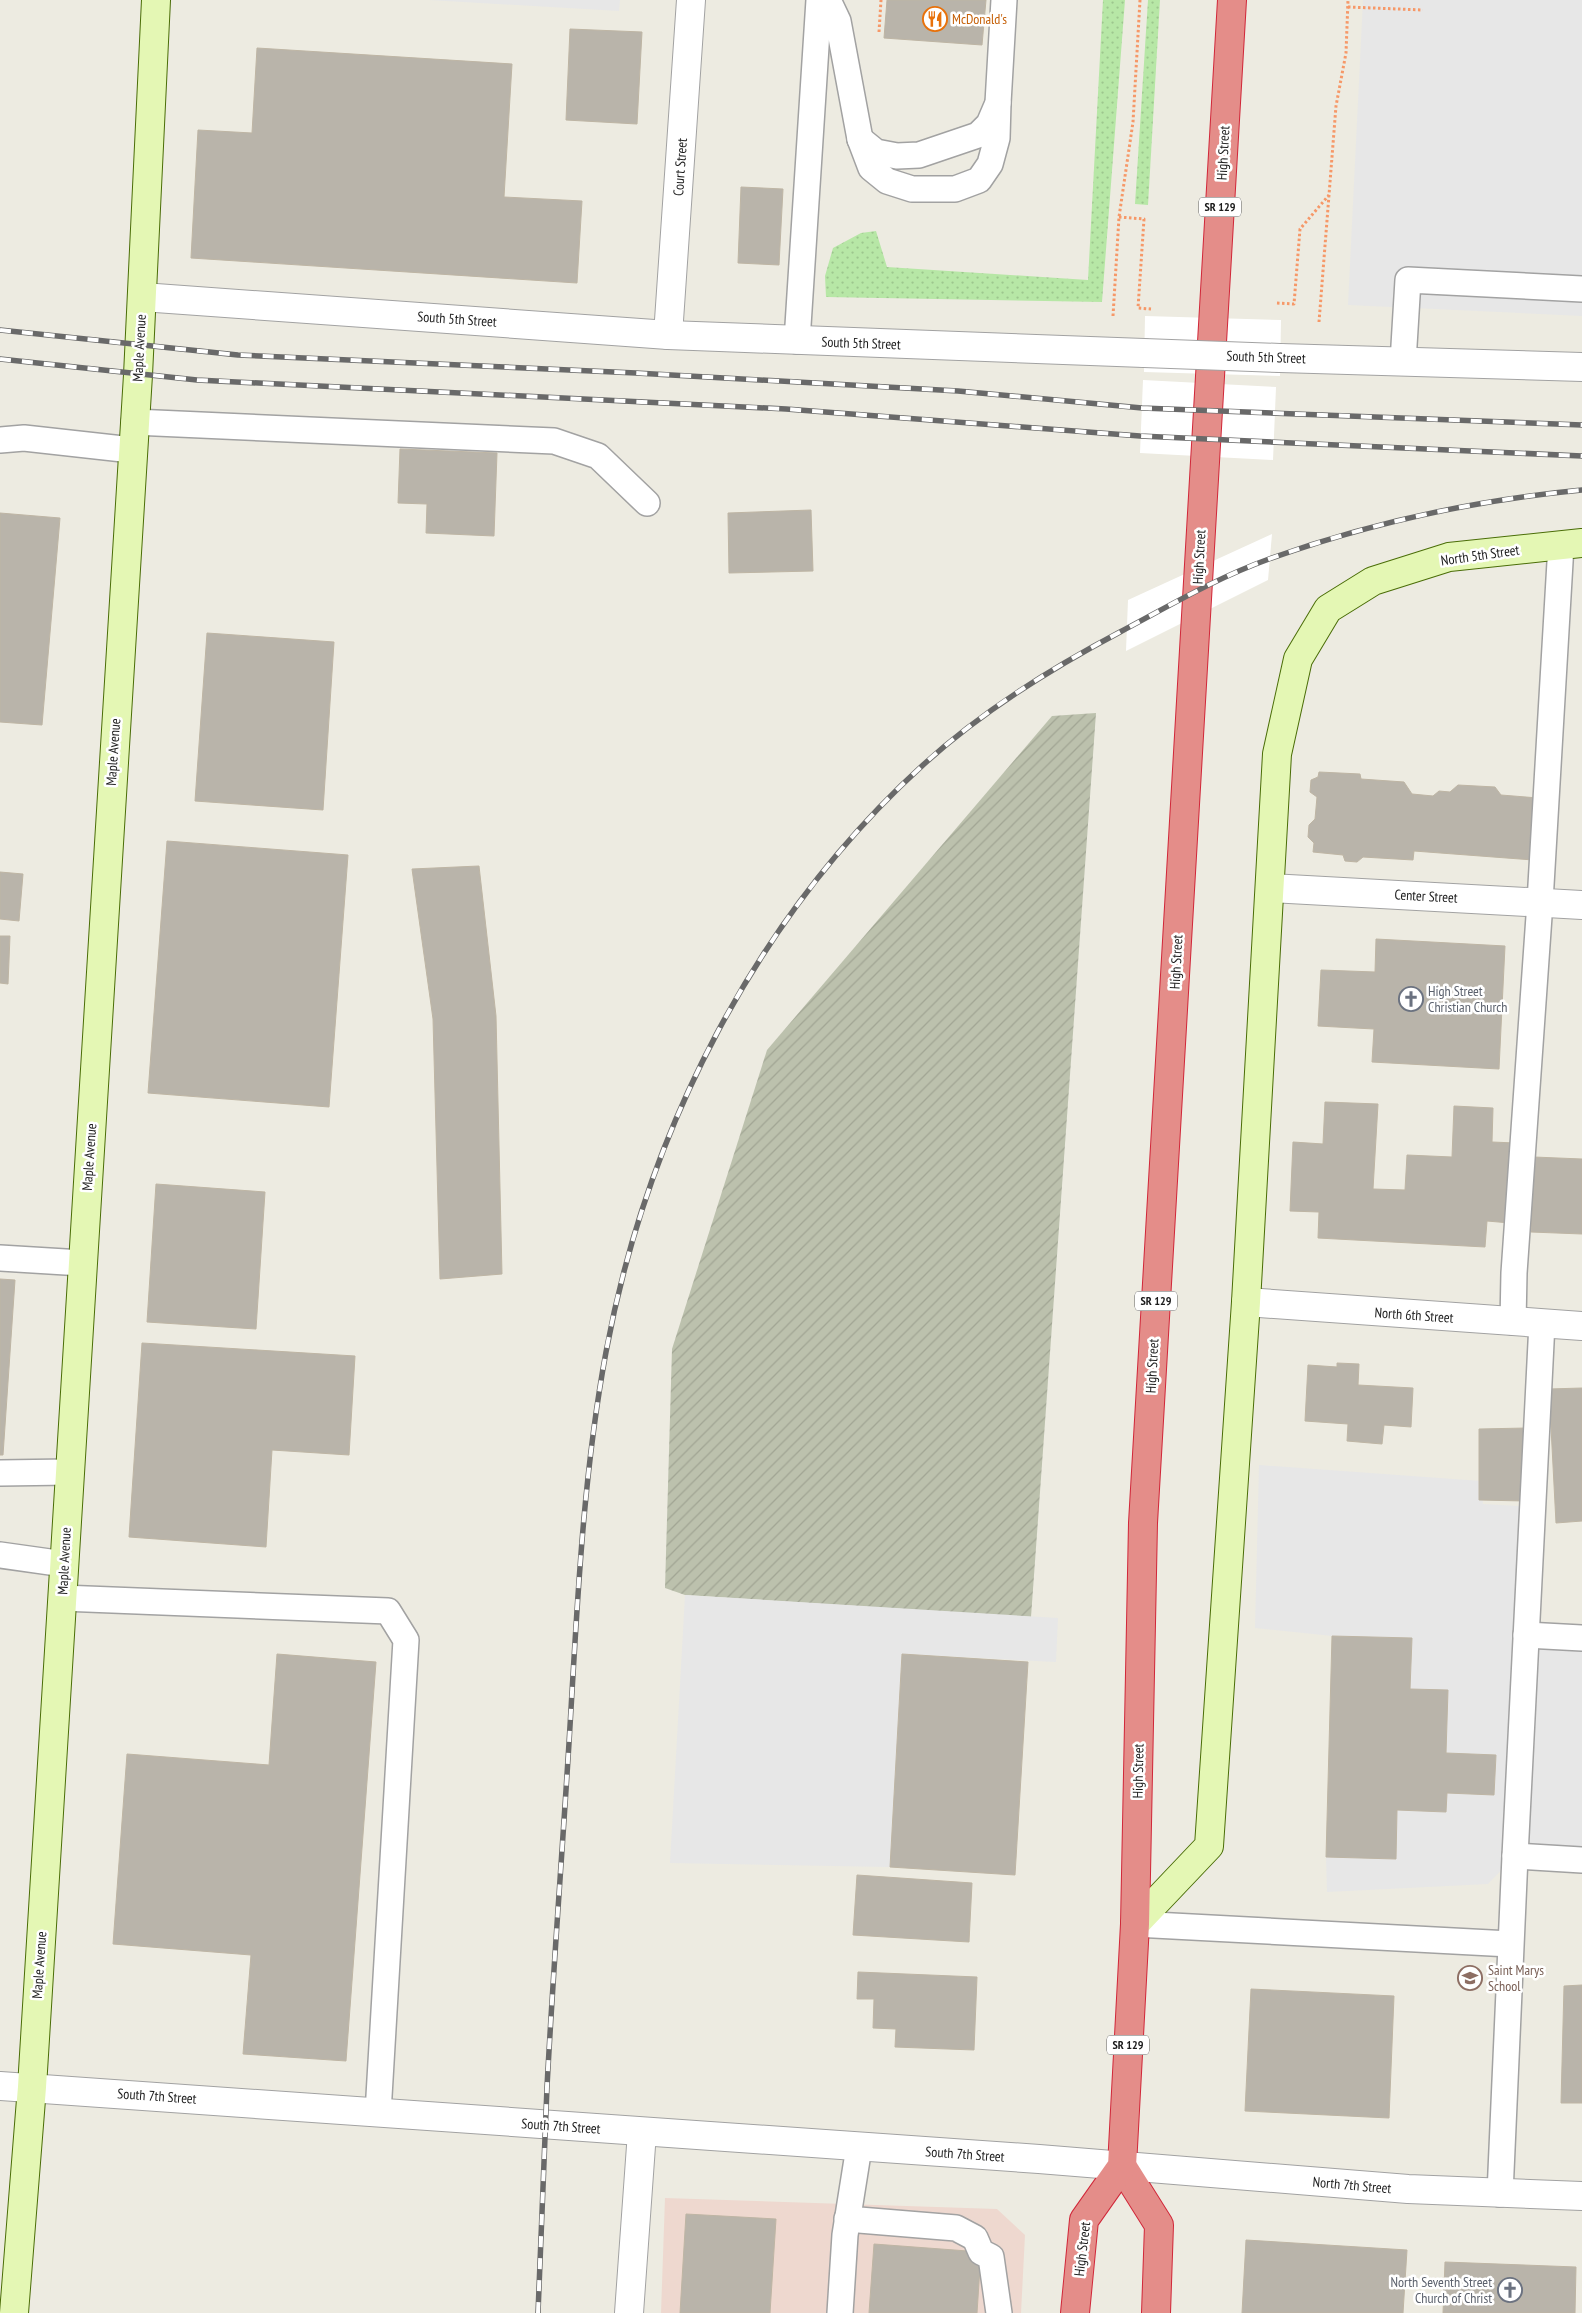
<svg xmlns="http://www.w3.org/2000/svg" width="1582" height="2313" font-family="'PT Sans Narrow',sans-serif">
<defs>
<pattern id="construction-furrows" width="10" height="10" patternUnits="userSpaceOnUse" patternTransform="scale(1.25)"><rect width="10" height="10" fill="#bcc1ad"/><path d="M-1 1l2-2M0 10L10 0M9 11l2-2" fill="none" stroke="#a1a594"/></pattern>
<pattern id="grass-dots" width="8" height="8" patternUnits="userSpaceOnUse" patternTransform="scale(1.25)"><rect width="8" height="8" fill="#b7e7a6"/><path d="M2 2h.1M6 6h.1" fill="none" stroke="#9dc68e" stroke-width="1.8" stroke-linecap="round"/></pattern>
</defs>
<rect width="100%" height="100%" fill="#edebe1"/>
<polygon fill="#eed8cf" points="665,2198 997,2209 1025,2235 1021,2313 661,2313"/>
<polygon fill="url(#construction-furrows)" points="1096,713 1031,1617 685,1595 665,1588 672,1349 767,1050 1052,716"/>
<g fill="url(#grass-dots)">
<polygon points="1103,0 1125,0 1102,302 826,297 825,276 833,248 861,233 876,231 887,267 1088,280"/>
<polygon points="1148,0 1160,0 1148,205 1135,204"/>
</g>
<g fill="#e7e7e7">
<polygon points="429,0 620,0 619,11"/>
<polygon points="1363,0 1582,0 1582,316 1348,305"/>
<polygon points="1259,1465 1481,1481 1483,1504 1533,1507 1526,1635 1582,1638 1582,1860 1515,1856 1488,1884 1327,1892 1326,1857 1396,1859 1397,1810 1447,1793 1494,1795 1496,1755 1446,1753 1448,1691 1410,1689 1412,1638 1332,1636 1255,1628"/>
<polygon points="685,1595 1058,1618 1056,1662 902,1654 890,1867 670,1863"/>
</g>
<g fill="#fff">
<polygon points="1145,316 1281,320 1280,376 1144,372"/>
<polygon points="1143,380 1276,387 1273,460 1140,453"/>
<polygon points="1272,534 1268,580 1126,651 1128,600"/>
</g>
<g fill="#b9b4aa" stroke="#beb5a4">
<polygon points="887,0 986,0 982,45 884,38"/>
<polygon points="570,29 642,32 637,124 566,120"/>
<polygon points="257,48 512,64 504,197 582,201 577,283 191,258 198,130 252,133"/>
<polygon points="741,187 783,189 779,265 738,263"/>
<polygon points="400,449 497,453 494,536 426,533 427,504 398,503"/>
<polygon points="811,510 813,571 729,573 728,513"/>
<polygon points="0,513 60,518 42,725 0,722"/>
<polygon points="207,633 334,642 323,810 195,801"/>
<polygon points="1319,772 1360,774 1361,779 1404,782 1412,794 1433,796 1439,791 1450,792 1458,785 1495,787 1501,795 1538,798 1533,860 1414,851 1413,860 1363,857 1357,862 1345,861 1343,855 1313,852 1314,843 1308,837 1309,825 1315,819 1317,797 1310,792 1311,780 1318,777"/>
<polygon points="167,841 348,855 329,1107 148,1093"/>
<polygon points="479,866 496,1016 502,1274 440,1279 433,1019 412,869"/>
<polygon points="0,872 23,874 19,921 0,919"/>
<polygon points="0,936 10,936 8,984 0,983"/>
<polygon points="1376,939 1505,946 1499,1069 1372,1062 1374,1029 1318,1026 1321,970 1375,972"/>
<polygon points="1325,1102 1378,1104 1373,1189 1405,1190 1407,1155 1452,1157 1454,1106 1493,1108 1492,1142 1515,1143 1510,1223 1487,1221 1485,1247 1318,1238 1319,1212 1290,1211 1293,1142 1323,1144"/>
<polygon points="1534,1157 1582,1159 1582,1234 1531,1232"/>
<polygon points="156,1184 265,1192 256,1329 147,1322"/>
<polygon points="0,1279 15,1280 3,1455 0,1455"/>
<polygon points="142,1343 355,1356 349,1455 272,1450 266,1547 129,1537"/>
<polygon points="1337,1363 1359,1364 1358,1385 1413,1388 1411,1427 1384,1425 1382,1444 1347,1441 1348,1424 1305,1421 1308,1365 1337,1367"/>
<polygon points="1582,1388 1582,1521 1556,1523 1549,1389"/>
<polygon points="1526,1428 1525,1501 1479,1500 1479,1429"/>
<polygon points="1332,1636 1412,1638 1410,1689 1448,1690 1446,1753 1496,1755 1494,1795 1447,1793 1446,1812 1397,1810 1396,1859 1326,1857"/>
<polygon points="277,1654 376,1662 346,2061 243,2054 251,1955 113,1944 127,1754 269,1765"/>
<polygon points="902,1654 1028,1662 1015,1875 890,1867"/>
<polygon points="857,1875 972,1883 969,1942 853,1935"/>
<polygon points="858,1972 977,1977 974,2050 895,2047 896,2029 873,2028 874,1999 857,1999"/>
<polygon points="1582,1985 1582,2103 1561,2103 1564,1986"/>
<polygon points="1251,1989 1394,1996 1389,2118 1245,2111"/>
<polygon points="686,2214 776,2219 770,2313 680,2313"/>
<polygon points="1246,2240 1407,2250 1403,2313 1242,2313"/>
<polygon points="874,2244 981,2252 977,2313 869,2313"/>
<polygon points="1445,2262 1576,2267 1575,2313 1443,2313"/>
</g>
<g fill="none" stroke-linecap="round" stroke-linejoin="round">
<defs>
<g id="lane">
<polyline points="828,0 838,21 860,139 871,168 887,181 912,189 955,189 979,180 990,164 997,138 998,103"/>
<polyline points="860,139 876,152 897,156 919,155 978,135 989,124 998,103 1004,0"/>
<polyline points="797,341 819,0"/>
<polyline points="1403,362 1408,280 1582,289"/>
<polyline points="134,422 554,441 598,456 647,503"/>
<polyline points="0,440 24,438 132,450"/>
<polyline points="0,1258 82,1263"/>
<polyline points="1513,1322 1514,1273 1540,902 1561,545"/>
<polyline points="0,1473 69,1472"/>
<polyline points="0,1555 64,1564"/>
<polyline points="62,1598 388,1611 406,1640 378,2113"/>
<polyline points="1526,1635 1582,1638"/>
<polyline points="1515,1856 1582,1860"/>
<polyline points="1135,1924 1510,1944"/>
<polyline points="1500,2194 1515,1856 1542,1323"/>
<polyline points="847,2219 956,2228 975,2238 981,2252 991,2257 999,2313"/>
<polyline points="840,2313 845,2235 859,2147"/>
</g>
<g id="street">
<polyline points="142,297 668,335 1144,353"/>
<polyline points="668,335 691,0"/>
<polyline points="1280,358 1582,367"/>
<polyline points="1270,888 1582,905"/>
<polyline points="1246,1302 1582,1326"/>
<polyline points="0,2086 1039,2159 1408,2189 1582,2196"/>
<polyline points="629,2313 642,2132"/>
</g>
<g id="secondary">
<polyline points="1135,1924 1209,1846 1246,1302 1277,754 1298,659 1328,609 1373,581 1449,557 1582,543"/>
<polyline points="14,2313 32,2087 138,375 156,0"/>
</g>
<g id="highway">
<polyline points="1122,2166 1159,2225 1156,2313"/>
<polyline points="1075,2313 1084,2220 1122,2166 1135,1924 1143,1523 1232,0"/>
</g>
</defs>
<use href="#lane" stroke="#a2a2a2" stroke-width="28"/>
<use href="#street" stroke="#a2a2a2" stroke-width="30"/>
<use href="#secondary" stroke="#4a6d07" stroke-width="30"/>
<use href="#highway" stroke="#d12739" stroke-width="30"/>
<g stroke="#f69868" stroke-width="3" stroke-dasharray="2.5 2.5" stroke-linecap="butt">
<polyline points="1348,7 1423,10"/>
<polyline points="879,32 881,0"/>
<polyline points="1119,217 1144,219 1138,308 1151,309"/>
<polyline points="1277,303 1294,304 1300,229 1329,195"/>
<polyline points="1113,316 1119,217 1133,122 1140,0"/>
<polyline points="1319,322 1336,106 1346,53 1348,0"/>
</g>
<use href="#lane" stroke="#fff" stroke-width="25"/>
<use href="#street" stroke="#fff" stroke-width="28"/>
<use href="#secondary" stroke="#e4f7b4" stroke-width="28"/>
<use href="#highway" stroke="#e48d89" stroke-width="28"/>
<defs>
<g id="rail">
<polyline points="0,330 238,355 636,373 958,391 1142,408 1582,425"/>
<polyline points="0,359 197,380 786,409 1140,436 1582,456"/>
<path d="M 538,2313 C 541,2238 544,2162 547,2087 C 553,1972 562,1857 569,1743 C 577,1612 582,1481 606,1352 C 647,1131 756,917 923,765 C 981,712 1050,669 1120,632 C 1169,606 1216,578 1269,559 C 1370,523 1476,500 1582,490"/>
</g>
</defs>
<use href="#rail" stroke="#696969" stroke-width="5.5"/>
<use href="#rail" stroke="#fff" stroke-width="4" stroke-dasharray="11" stroke-linecap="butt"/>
<defs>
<polyline id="street-bridge" points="1144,353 1280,358"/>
</defs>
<use href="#street-bridge" stroke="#a2a2a2" stroke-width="30" stroke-linecap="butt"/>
<use href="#street-bridge" stroke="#fff" stroke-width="28"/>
</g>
<defs>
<symbol id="restaurant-ring" viewBox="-11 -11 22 22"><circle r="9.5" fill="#fff" stroke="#e8710a" stroke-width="1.5"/><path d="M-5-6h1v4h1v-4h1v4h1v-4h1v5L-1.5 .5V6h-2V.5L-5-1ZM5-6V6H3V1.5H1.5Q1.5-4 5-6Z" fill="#e8710a"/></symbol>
<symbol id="church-ring" viewBox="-11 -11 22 22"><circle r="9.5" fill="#fff" stroke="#6b7280" stroke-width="1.5"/><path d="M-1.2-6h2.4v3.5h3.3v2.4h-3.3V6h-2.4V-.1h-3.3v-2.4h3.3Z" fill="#6b7280"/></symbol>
<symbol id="school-ring" viewBox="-11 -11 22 22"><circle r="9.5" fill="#fff" stroke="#8d6e63" stroke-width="1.5"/><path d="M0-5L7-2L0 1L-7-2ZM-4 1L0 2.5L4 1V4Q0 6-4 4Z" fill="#8d6e63"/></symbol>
</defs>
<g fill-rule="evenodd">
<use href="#restaurant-ring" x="921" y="5" width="28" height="28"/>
<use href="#church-ring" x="1397" y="985" width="28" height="28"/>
<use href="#school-ring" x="1456" y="1964" width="28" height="28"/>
<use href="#church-ring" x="1496" y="2276" width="28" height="28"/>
</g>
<g text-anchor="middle" stroke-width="5" stroke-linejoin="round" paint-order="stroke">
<g fill="#fff" stroke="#5f5f5f" stroke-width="1">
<rect x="1199" y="197.5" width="42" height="19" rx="4"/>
<rect x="1135" y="1291.5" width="42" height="19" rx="4"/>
<rect x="1107" y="2035.5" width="42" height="19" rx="4"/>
</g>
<g font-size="12" font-weight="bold" fill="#1b1b1b">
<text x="1220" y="211">SR 129</text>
<text x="1156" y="1305">SR 129</text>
<text x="1128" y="2049">SR 129</text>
</g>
<g font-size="14" fill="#c56008" stroke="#fff" text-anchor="start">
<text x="952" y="24">McDonald's</text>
</g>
<g font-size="14" fill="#1b1b1b" stroke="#fff">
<text transform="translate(1223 153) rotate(-87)" y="5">High Street</text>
<text transform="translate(680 167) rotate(-86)" y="5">Court Street</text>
<text transform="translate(457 319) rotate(4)" y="5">South 5th Street</text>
<text transform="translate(861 343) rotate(2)" y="5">South 5th Street</text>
<text transform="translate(139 348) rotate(-87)" y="5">Maple Avenue</text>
<text transform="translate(1266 357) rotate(2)" y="5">South 5th Street</text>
<text transform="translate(1480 555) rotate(-8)" y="5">North 5th Street</text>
<text transform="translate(1199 557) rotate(-87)" y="5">High Street</text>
<text transform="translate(113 752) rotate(-86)" y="5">Maple Avenue</text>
<text transform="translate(1426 896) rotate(3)" y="5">Center Street</text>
<text transform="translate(1176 962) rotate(-87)" y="5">High Street</text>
<text transform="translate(89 1157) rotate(-86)" y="5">Maple Avenue</text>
<text transform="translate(1414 1315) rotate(4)" y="5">North 6th Street</text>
<text transform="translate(1152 1366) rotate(-87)" y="5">High Street</text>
<text transform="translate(64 1561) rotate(-87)" y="5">Maple Avenue</text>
<text transform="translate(1138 1771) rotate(-89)" y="5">High Street</text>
<text transform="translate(39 1965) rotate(-86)" y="5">Maple Avenue</text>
<text transform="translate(157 2096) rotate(4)" y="5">South 7th Street</text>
<text transform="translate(561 2126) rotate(4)" y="5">South 7th Street</text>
<text transform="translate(965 2154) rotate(4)" y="5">South 7th Street</text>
<text transform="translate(1352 2185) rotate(5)" y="5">North 7th Street</text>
<text transform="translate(1082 2249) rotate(-83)" y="5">High Street</text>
</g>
<g font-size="14" fill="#5b616d" stroke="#fff" text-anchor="start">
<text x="1428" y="996">High Street<tspan x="1428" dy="16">Christian Church</tspan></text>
<text x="1492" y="2287" text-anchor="end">North Seventh Street<tspan x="1492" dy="16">Church of Christ</tspan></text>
</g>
<g font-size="14" fill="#785e54" stroke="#fff" text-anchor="start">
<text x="1488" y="1975">Saint Marys<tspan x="1488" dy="16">School</tspan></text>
</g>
</g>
</svg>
